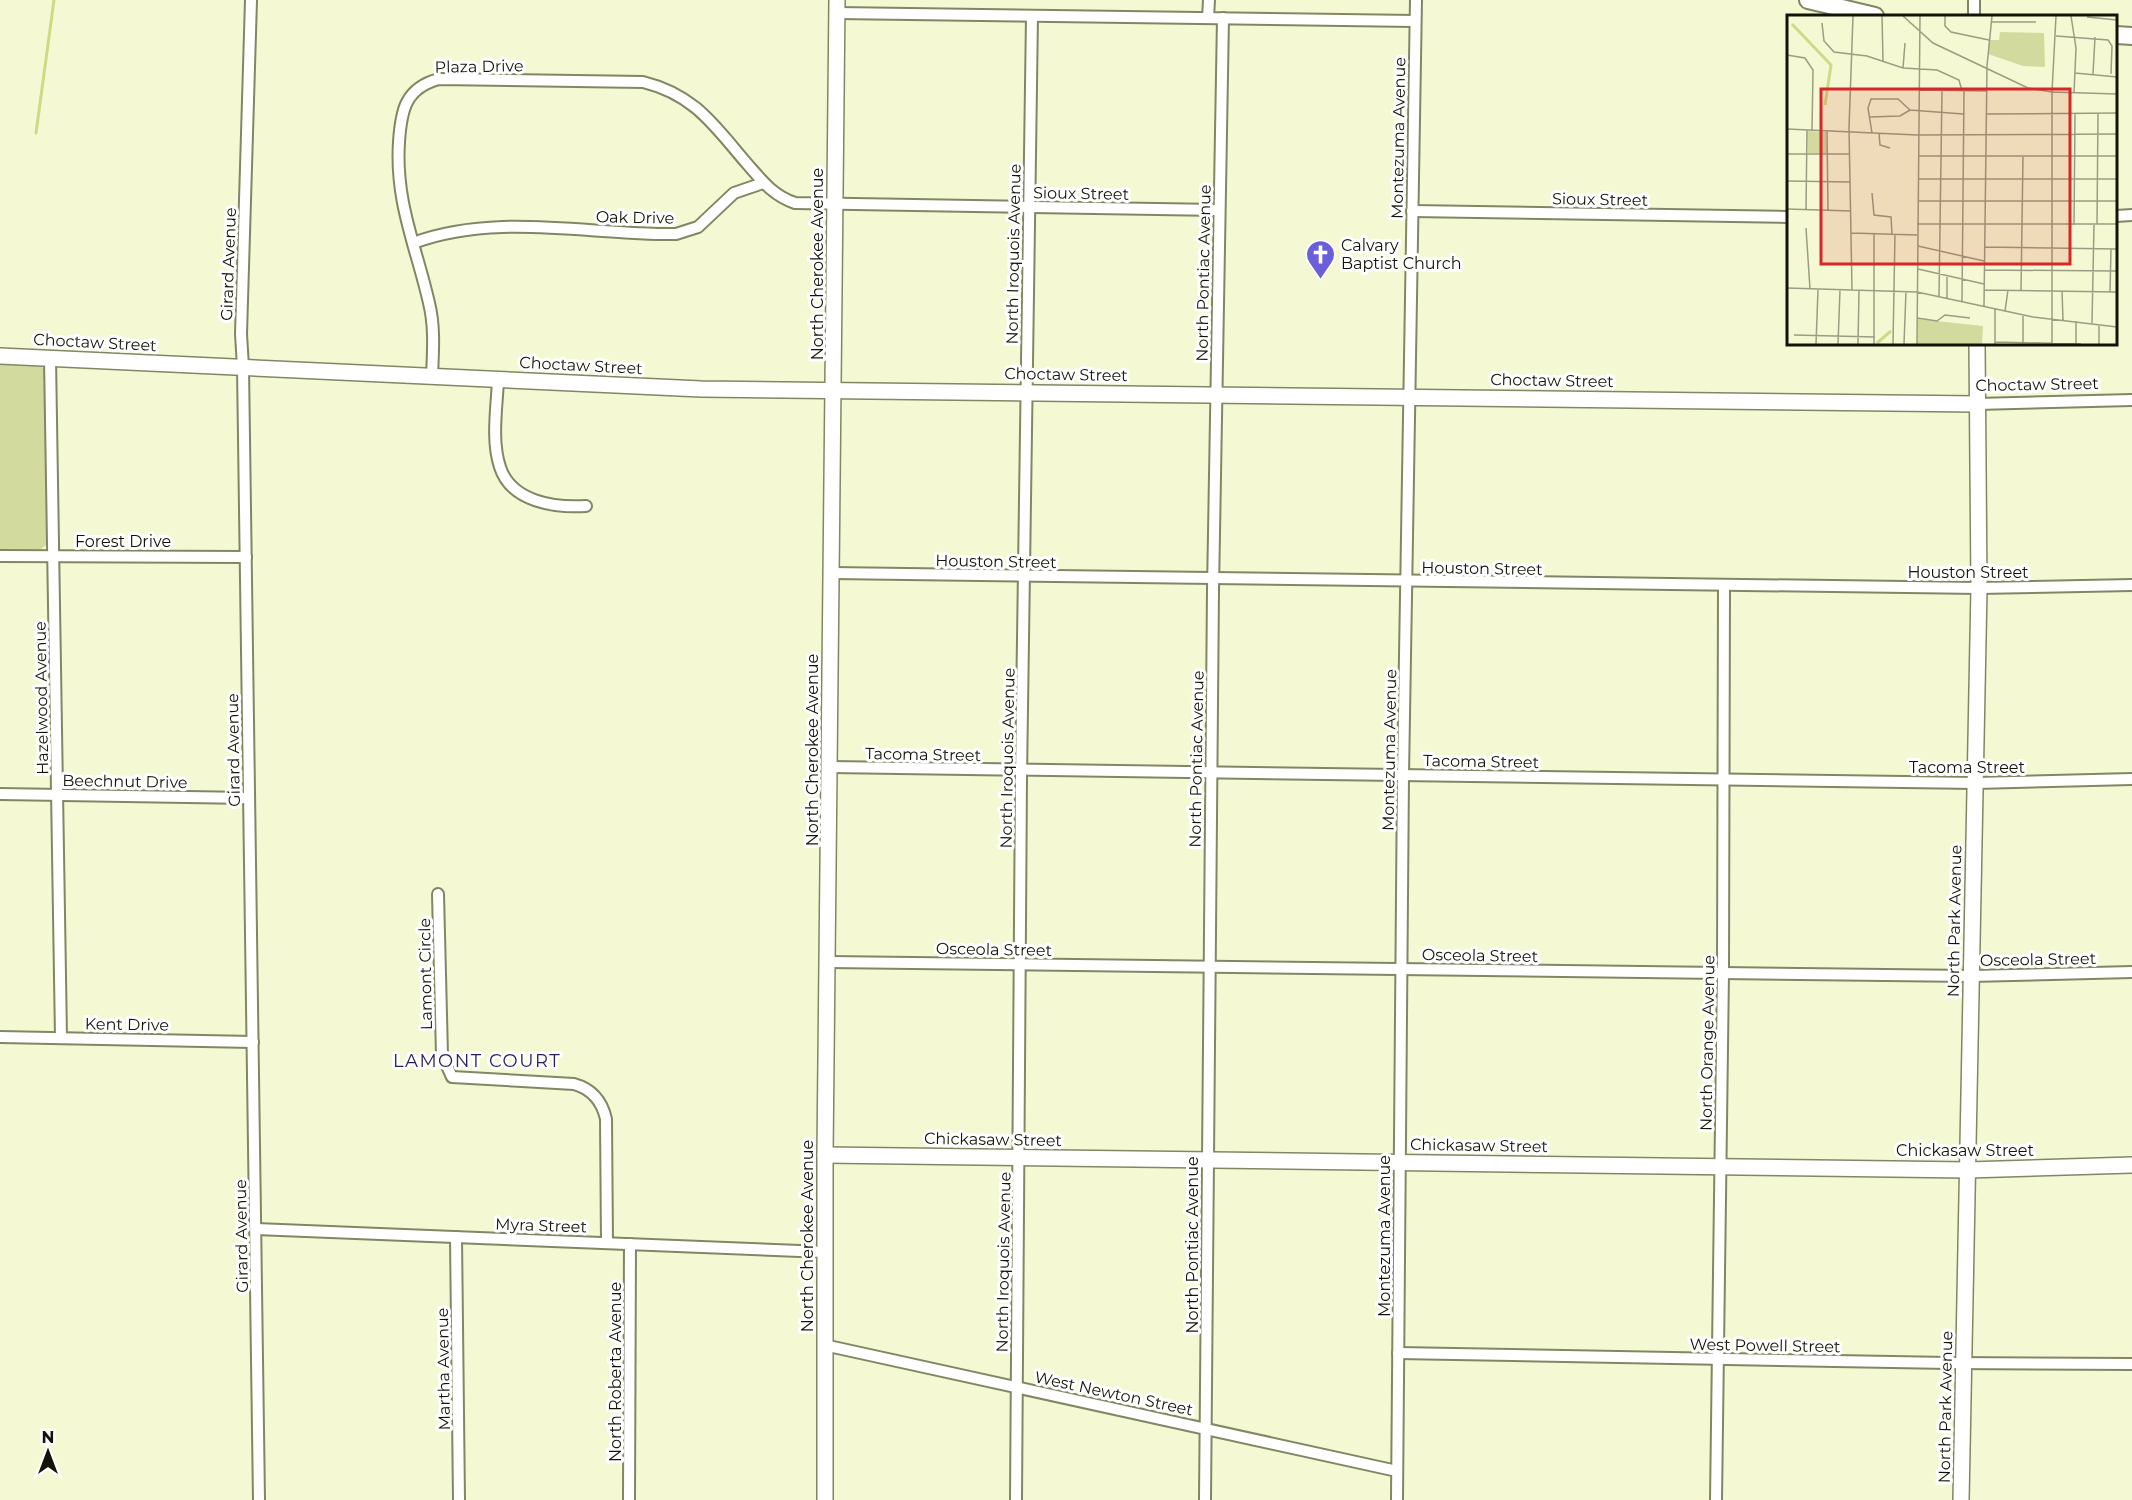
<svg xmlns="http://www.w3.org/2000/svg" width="2132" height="1500" font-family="Montserrat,sans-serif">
<rect width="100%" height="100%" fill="#f4f9d3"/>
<polygon fill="#d3da9e" points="0,362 39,364 45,370 48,443 48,544 41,549 0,550"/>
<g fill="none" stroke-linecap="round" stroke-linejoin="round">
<polyline stroke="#d0d985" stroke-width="3" points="36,133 54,0"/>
<defs>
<g id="street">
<polyline points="251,0 241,334 243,367 259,1500"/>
<polyline points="837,13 1415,21"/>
<polyline points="1974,16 1974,0"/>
<polyline points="1208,18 1209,0"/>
<polyline points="1412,211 1788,217"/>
<polyline points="2116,216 2132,215"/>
<path d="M 413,243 C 497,212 589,235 676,234 L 698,227 L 734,193 L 763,183"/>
<polyline points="50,358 61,1038"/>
<path d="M 432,376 C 433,352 435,327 429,303 C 416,246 395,202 399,142 C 401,111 405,88 439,79 L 643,82 C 696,95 715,127 749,166 C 763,182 774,196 795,203 L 1219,210"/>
<path d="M 498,379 C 497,407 491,440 500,467 C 511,502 555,508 586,506"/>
<polyline points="1977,404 2132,400"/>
<polyline points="0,556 246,557"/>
<polyline points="832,573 1979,588 2132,585"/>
<polyline points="830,767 1976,783 2132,779"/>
<polyline points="0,794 249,798"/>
<path d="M 438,894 L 442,1055 L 452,1077 L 574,1084 C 592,1089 602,1101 606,1119 L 607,1243"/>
<polyline points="828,962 1971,976 2132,972"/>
<polyline points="0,1037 253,1042"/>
<polyline points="256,1229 825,1252"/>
<polyline points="456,1237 459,1500"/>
<polyline points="824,1345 1397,1471"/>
<polyline points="1398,1353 1949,1363 2132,1364"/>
<polyline points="629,1500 630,1244"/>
<polyline points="1016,1500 1021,778 1032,16"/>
<polyline points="1205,1500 1213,590 1223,18"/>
<polyline points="1397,1500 1403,775 1416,0"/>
<polyline points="1716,1500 1723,972 1724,586"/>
</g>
<g id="secondary">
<polyline points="0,356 701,389 1977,404"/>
<polyline points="825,1155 1968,1170 2132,1165"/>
<polyline points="825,1500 825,1155 837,0"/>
<polyline points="1961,1500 1979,588 1977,344"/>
</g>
<g id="primary">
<polyline points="1808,0 1875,16"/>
<polyline points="2116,35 2132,36"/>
</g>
</defs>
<use href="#street" stroke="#828664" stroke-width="14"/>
<use href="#secondary" stroke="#828664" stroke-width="18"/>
<use href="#primary" stroke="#828664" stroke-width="20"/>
<use href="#street" stroke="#fff" stroke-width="10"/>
<use href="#secondary" stroke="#fff" stroke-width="15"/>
<use href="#primary" stroke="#fff" stroke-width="16"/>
</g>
<defs>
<symbol id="church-pin" viewBox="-11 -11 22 30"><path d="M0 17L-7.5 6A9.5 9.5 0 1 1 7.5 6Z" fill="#6a5fd9" stroke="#fff"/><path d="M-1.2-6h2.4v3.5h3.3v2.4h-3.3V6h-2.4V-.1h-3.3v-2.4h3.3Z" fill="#fff"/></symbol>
</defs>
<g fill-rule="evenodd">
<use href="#church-pin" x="1304" y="238" width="33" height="45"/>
</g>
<g text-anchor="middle" stroke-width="6" stroke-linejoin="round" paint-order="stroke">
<g font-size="16" fill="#131407" stroke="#fff">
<text transform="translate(479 66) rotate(-1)" y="6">Plaza Drive</text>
<text transform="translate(1398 138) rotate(-89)" y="6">Montezuma Avenue</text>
<text transform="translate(1081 193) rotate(1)" y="6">Sioux Street</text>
<text transform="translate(1600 199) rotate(1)" y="6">Sioux Street</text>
<text transform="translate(635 217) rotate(1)" y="6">Oak Drive</text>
<text transform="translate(1013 254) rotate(-89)" y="6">North Iroquois Avenue</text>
<text transform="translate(228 264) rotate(-88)" y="6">Girard Avenue</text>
<text transform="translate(817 264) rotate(-90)" y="6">North Cherokee Avenue</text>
<text transform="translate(1203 273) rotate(-89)" y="6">North Pontiac Avenue</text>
<text transform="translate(95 342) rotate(3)" y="6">Choctaw Street</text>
<text transform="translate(581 365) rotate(3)" y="6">Choctaw Street</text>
<text transform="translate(1066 374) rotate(1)" y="6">Choctaw Street</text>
<text transform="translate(1552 380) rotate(1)" y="6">Choctaw Street</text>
<text transform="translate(2037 384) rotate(-1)" y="6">Choctaw Street</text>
<text x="123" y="547">Forest Drive</text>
<text transform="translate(996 561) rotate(1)" y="6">Houston Street</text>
<text transform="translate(1482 568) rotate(1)" y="6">Houston Street</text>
<text x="1968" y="578">Houston Street</text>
<text transform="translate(41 698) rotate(-91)" y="6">Hazelwood Avenue</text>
<text transform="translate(233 750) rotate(-91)" y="6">Girard Avenue</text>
<text transform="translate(812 750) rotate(-90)" y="6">North Cherokee Avenue</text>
<text transform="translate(1389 750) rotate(-89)" y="6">Montezuma Avenue</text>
<text transform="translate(923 754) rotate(1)" y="6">Tacoma Street</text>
<text transform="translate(1007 758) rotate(-89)" y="6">North Iroquois Avenue</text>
<text transform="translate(1196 759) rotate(-89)" y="6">North Pontiac Avenue</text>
<text transform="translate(1481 761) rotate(1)" y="6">Tacoma Street</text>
<text x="1967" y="773">Tacoma Street</text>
<text transform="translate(125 781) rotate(1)" y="6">Beechnut Drive</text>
<text transform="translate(1954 921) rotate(-89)" y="6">North Park Avenue</text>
<text transform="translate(994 949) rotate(1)" y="6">Osceola Street</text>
<text transform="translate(1480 955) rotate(1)" y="6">Osceola Street</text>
<text transform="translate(2038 959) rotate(-1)" y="6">Osceola Street</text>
<text transform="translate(425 974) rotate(-91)" y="6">Lamont Circle</text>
<text transform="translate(127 1024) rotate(1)" y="6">Kent Drive</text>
<text transform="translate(1707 1043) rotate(-89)" y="6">North Orange Avenue</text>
<text transform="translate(993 1139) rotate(1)" y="6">Chickasaw Street</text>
<text transform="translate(1479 1145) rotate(1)" y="6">Chickasaw Street</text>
<text x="1965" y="1156">Chickasaw Street</text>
<text transform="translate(541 1225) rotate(2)" y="6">Myra Street</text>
<text transform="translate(241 1236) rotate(-91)" y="6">Girard Avenue</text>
<text transform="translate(807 1236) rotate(-90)" y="6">North Cherokee Avenue</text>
<text transform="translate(1384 1236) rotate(-90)" y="6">Montezuma Avenue</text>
<text transform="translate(1192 1245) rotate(-90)" y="6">North Pontiac Avenue</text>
<text transform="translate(1003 1262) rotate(-89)" y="6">North Iroquois Avenue</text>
<text transform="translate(1765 1345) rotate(1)" y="6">West Powell Street</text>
<text transform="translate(443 1369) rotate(-91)" y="6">Martha Avenue</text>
<text transform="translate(615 1372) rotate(-90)" y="6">North Roberta Avenue</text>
<text transform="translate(1114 1393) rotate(12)" y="6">West Newton Street</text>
<text transform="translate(1945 1407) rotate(-89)" y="6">North Park Avenue</text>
</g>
<g font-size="16" fill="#131407" stroke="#fff" text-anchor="start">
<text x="1341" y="251">Calvary<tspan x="1341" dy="18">Baptist Church</tspan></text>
</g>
<g font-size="18" letter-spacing="1.5" fill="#28225c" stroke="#fff">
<text x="477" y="1067">LAMONT COURT</text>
</g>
</g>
<g transform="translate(1787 15)">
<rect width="330" height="330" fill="#f4f9d3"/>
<path d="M 213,17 L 257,18 L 258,52 L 236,51 L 201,39 L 202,25 L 212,25 ZM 20,116 L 39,117 L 40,138 L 21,138 ZM 131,304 L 196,311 L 195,329 L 130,329 Z" fill="#d3da9e"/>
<path fill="none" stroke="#d0d985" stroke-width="3" d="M 5,9 L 44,50 L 38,90M 90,328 L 104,316"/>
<path fill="none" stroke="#9a9d81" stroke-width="1.5" d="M 95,1 L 96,46M 116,1 L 146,28 L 241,73 L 265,77 L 330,79M 158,1 L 158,11 L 164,17 L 202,25M 284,1 L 289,33 L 287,78M 300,2 L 330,5M 204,7 L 249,7M 35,8 L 37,26 L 47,37 L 80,41 L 116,53 L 150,55 L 172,65 L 175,76M 269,21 L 321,25 L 325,31 L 324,59M 0,40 L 18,43 L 26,55 L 25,115M 116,53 L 118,28M 288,58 L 330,62M 306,59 L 308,22M 132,75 L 199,76M 123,95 L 176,99M 199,99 L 330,98M 82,102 L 113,101 L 123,95M 0,114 L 130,120 L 330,119M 40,116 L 41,195M 85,118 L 81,93 L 84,84 L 111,84 L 123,95M 92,118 L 93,130 L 103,133M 0,139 L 63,139M 131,141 L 330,141M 131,164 L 330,164M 0,166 L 63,167M 85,178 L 87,200 L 104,202 L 105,219M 131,186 L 330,186M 0,194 L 64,196M 19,195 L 20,115M 130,209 L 330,209M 310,209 L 311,98M 287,210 L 288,99M 19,213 L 23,274M 64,218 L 130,220M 131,231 L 197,246M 197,232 L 330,234M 131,254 L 197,269M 197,255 L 330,256M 0,273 L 130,277 L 246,302 L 330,312M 65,275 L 62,113 L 66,1M 197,275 L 330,277M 234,275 L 236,142M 275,276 L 276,305M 323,277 L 324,234M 152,281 L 155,76M 160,283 L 160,260M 175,286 L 177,76M 197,291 L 200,51 L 205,1M 218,296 L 221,275M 130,303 L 150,306 L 158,300 L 183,303M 305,308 L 307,210M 312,310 L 312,329M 7,320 L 88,322M 208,327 L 294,329M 29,329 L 31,275M 51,329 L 53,275M 71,329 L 72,276M 87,329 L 87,218M 106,329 L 108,219M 117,329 L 119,276M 130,329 L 133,1M 208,329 L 208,294M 236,329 L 236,301M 265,329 L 265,77 L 269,1M 289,329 L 289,306"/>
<path fill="#d62828" fill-opacity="0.15" stroke="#d62828" stroke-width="3" d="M 34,74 L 283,74 L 283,249 L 34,249 Z"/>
<rect width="330" height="330" fill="none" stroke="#131407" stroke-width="3"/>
</g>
<g transform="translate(48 1452)" stroke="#ffffff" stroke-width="4.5" paint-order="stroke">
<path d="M0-4.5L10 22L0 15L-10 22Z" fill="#131407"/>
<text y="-9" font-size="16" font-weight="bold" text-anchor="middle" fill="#131407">N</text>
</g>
</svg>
